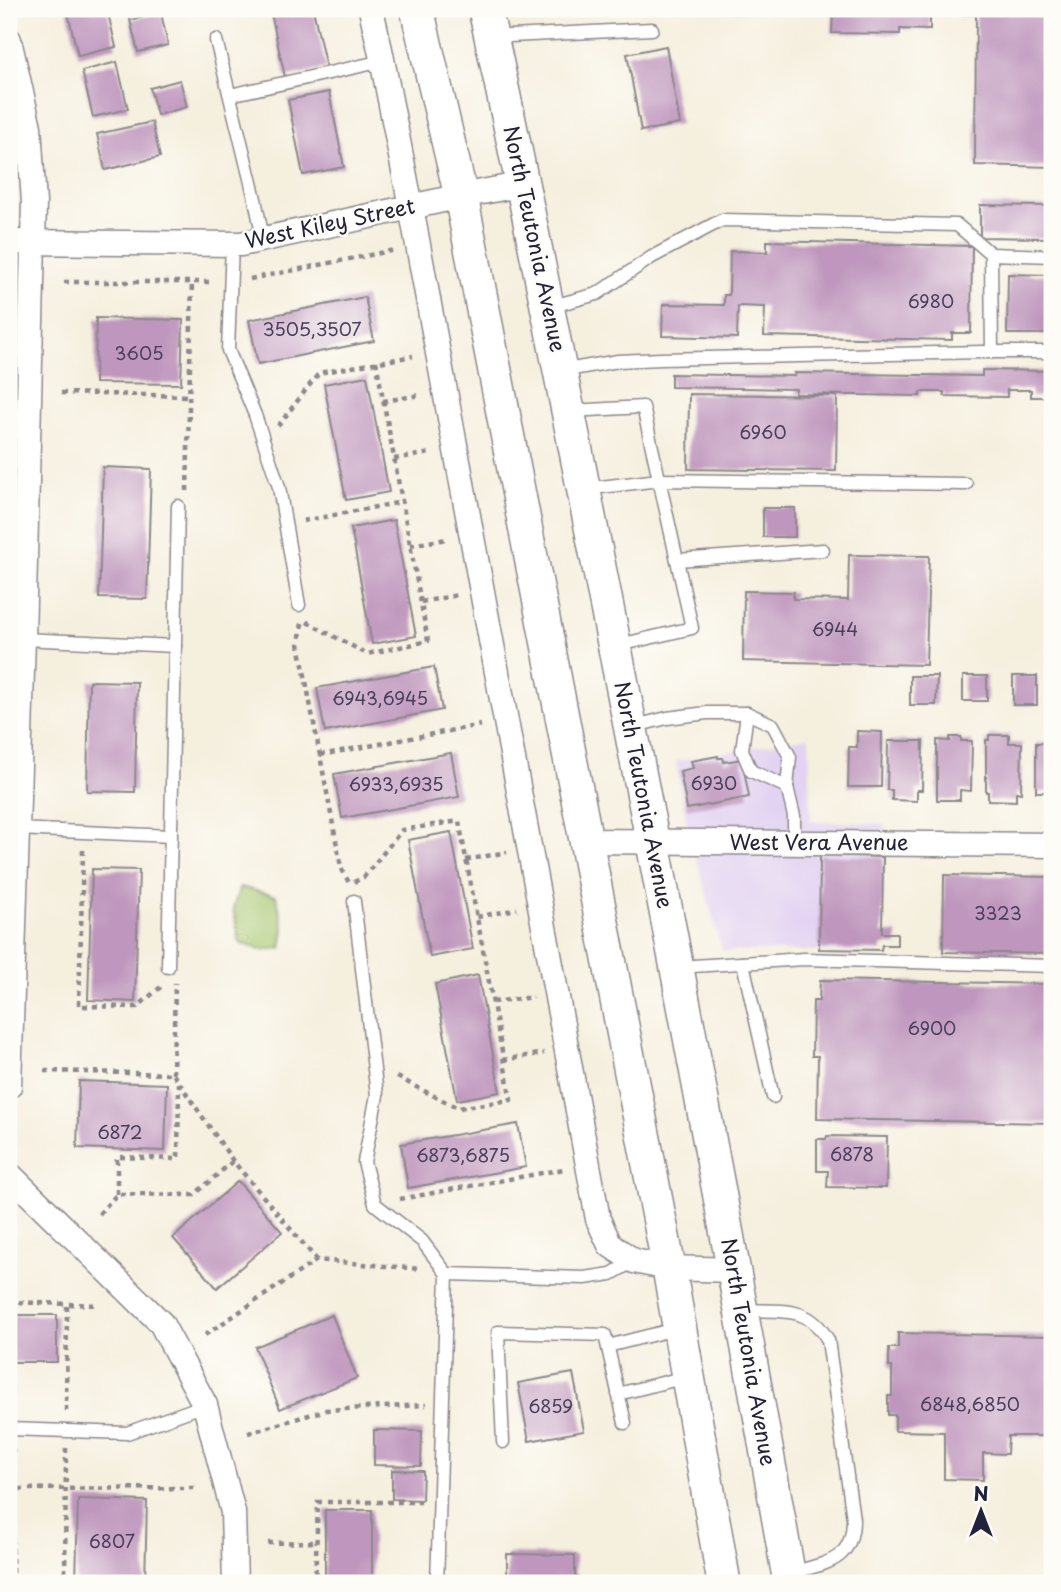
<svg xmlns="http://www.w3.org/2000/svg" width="1061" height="1592" font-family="'Playpen Sans',sans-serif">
<rect width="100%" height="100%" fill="#fdfcf7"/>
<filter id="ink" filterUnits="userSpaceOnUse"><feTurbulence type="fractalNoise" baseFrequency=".0143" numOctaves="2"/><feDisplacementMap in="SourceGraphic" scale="14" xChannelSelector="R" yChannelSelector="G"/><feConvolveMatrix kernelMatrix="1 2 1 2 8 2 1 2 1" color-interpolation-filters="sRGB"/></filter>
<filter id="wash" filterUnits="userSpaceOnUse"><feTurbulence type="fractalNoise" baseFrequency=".00686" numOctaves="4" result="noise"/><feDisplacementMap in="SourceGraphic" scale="28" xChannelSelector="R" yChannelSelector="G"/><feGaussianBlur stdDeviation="1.57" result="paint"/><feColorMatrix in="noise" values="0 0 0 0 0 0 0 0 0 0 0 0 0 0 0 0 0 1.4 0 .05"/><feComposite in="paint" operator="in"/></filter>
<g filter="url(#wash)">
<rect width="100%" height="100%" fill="#f5efde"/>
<polygon fill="#e3d3f2" points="809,737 811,821 885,824 882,951 722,951 686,819 676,761"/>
<polygon fill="#a6c66e" stroke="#647454" stroke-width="2" points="240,887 276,896 284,929 281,948 262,950 240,943 233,908"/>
<g id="blocks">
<g fill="#bf97be">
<polygon points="67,9 107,9 116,47 78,56"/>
<polygon points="270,9 313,9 326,68 285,77"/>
<polygon points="715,9 1052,9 1052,167 975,165 976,15 930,14 930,30 900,29 900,34 832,33 833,13 715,11"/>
<polygon points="161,13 168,45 138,52 130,20"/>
<polygon points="666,46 680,124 641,131 627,54"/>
<polygon points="117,62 128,109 93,117 82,71"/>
<polygon points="180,80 187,107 157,115 150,88"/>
<polygon points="329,92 344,167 303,175 288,100"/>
<polygon points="152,122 160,157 105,170 97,134"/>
<polygon points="980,205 1052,206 1052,238 980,237"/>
<polygon points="767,241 972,246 971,333 952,333 952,340 764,336 765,307 738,306 737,338 662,336 663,304 724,305 724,295 729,295 730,251 767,252"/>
<polygon points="1008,274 1052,275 1052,334 1007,334"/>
<polygon points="365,297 374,341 258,364 249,320"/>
<polygon points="96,318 183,320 181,384 95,383"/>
<polygon points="982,370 1052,371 1052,397 1031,397 1031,390 1007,390 1007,397 944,396 944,392 920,392 920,396 795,394 796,389 671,387 671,374 795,376 795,373 982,376"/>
<polygon points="367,376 389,492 346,500 324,384"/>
<polygon points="689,394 837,396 836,471 688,469"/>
<polygon points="103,467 151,469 147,599 99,598"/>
<rect x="763" y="508" width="32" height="29"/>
<polygon points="394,520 416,636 372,644 351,528"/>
<polygon points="849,555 929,556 926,665 743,661 744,591 794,592 793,599 848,600"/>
<polygon points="434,667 442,710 325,732 317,688"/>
<polygon points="910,676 937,676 936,705 910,705"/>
<rect x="963" y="676" width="24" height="25"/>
<rect x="1013" y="676" width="24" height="29"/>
<polygon points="89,681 137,682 135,792 87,791"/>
<polygon points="857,731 882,732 881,787 848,787 849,747 857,747"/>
<polygon points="1048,731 1052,731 1052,792 1036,792 1036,743 1047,743"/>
<polygon points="989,735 1009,735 1009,743 1022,743 1021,793 1016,792 1016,801 988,800 988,792 986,792 986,740 989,740"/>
<polygon points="950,737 961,737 961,741 972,741 971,791 960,790 960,800 937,800 937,740 950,741"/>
<polygon points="888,741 923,741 922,790 917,790 917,801 892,800 892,790 887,790"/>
<polygon points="451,753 459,797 342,818 334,774"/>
<polygon points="718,756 718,758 723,758 724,762 742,759 749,797 687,809 680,771 693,768 691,761"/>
<polygon points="451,832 473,949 430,957 408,840"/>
<polygon points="820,855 883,857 882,933 897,933 897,945 882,945 881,950 819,949"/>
<polygon points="92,869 139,870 135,1002 88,1000"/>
<polygon points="944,875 1052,877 1052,954 943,952"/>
<polygon points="478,975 500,1092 457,1100 435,984"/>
<polygon points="820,980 1052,984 1052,1123 817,1119 818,1056 812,1056 813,1001 819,1001"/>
<polygon points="79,1081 167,1084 165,1151 77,1148"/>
<polygon points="518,1124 526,1167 408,1188 401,1144"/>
<polygon points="827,1136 887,1137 886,1188 827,1187 828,1171 817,1171 817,1139 826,1139"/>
<polygon points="238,1181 282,1232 217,1288 173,1238"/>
<rect x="9" y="1315" width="48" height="47"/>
<polygon points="332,1315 357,1378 280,1409 255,1347"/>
<polygon points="898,1333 1052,1336 1052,1436 1008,1436 1007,1454 983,1453 983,1480 944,1479 944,1432 895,1431 895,1415 888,1415 888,1396 892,1396 892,1367 889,1367 889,1348 898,1348"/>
<polygon points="573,1373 584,1431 529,1441 518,1383"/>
<polygon points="374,1430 422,1431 421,1466 374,1465"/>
<polygon points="392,1470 423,1471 422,1500 392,1499"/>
<polygon points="78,1499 147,1501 145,1583 76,1583"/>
<rect x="325" y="1510" width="47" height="73"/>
<polygon points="507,1554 575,1555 575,1577 578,1577 578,1583 507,1583"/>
</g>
</g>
</g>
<g filter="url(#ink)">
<use href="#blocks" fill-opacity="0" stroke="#8c888c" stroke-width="2"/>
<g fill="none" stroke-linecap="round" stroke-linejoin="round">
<defs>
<g id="lane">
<polyline points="492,37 652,29"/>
<polyline points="216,40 255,199 263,239"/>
<polyline points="230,95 383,61"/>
<polyline points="232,244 228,350 255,415 279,487 299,605"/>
<polyline points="549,307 597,294 652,257 722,220 957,225 991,254"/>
<polyline points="992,352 991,254 1052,256"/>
<polyline points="561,371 618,361 661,359 983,352 1052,352"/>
<polyline points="571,411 643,407 692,628 615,646"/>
<polyline points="584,489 659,480 966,484"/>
<polyline points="677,560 823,550"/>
<polyline points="23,639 175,646 168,967"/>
<polyline points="175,646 178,506"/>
<polyline points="747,713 742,750 751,771 787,787"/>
<polyline points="631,727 667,718 707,713 747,713 773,725 790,757 787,787 794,816 794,843"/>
<polyline points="17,829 171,836"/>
<polyline points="354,901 377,1095 364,1162 375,1204 422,1241 447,1274 437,1583"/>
<polyline points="743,963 773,1097"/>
<polyline points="677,967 804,959 1052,966"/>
<polyline points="447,1274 585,1278 611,1274 634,1261"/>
<path d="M 743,1310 C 780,1312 808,1304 828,1340 L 853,1519 C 853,1564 823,1563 788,1574"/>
<polyline points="608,1346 679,1328"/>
<polyline points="618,1394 686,1377"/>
<polyline points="9,1429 127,1433 205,1405"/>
<polyline points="503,1442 498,1332 605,1335 625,1423"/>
</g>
<g id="street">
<polyline points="371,9 381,54 411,207 598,1219 610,1245 634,1261 669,1268 734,1270"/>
<polyline points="9,40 29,127 34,203 23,639 9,1086"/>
<polyline points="9,242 241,244 461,196 524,184"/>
<polyline points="585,841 1052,845"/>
<polyline points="9,1174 161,1323 205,1405 233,1512 235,1583"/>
</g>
<g id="secondary">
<polyline points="417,9 461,196 669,1268 724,1583"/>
<path d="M 485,9 C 527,198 563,387 601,577 C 667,912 731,1247 790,1583"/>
</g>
</defs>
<use href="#lane" stroke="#8c888c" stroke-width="15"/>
<use href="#street" stroke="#8c888c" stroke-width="27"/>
<use href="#secondary" stroke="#8c888c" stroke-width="36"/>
<g stroke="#8c888c" stroke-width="4.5" stroke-dasharray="5 5" stroke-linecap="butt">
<polyline points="250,279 395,250"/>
<polyline points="64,282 214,282"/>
<polyline points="61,393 189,396"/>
<polyline points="383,401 421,395"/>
<polyline points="278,426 319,373 413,356"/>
<polyline points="394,459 431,453"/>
<polyline points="187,491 192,281"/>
<polyline points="303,521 402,502"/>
<polyline points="410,545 447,539"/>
<polyline points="421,602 458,595"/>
<polyline points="307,622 367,654 428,641 376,361"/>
<polyline points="302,623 299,644 341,867 350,885"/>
<polyline points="320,755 481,725"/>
<polyline points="83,850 79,1006 137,1007 162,986"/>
<polyline points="466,860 507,852"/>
<polyline points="354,882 364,877 402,830 459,821 511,1100 458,1108 395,1076"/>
<polyline points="477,917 517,909"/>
<polyline points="493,1002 533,997"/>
<polyline points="503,1060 544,1053"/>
<polyline points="44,1071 173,1074 233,1161 317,1260 420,1269"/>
<polyline points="173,1074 175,983"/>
<polyline points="117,1194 117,1157 178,1159 179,1083"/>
<polyline points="400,1199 564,1169"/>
<polyline points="99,1214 117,1194 194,1195 233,1161"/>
<polyline points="9,1302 98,1305"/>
<polyline points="205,1335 317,1260"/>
<polyline points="66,1411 67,1304"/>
<polyline points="248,1433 326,1410 426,1405"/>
<polyline points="9,1489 194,1488"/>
<polyline points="268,1543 316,1542"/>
<polyline points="12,1583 13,1447"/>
<polyline points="65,1583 66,1448"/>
<polyline points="315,1583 318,1502 421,1502"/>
</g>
<use href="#lane" stroke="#fff" stroke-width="12"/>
<use href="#street" stroke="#fff" stroke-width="24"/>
<use href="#secondary" stroke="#fff" stroke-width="33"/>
</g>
</g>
<g text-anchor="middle" stroke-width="5" stroke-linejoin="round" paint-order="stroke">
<g font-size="18" fill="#493f5c">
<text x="931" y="308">6980</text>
<text x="312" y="336">3505,3507</text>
<text x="139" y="360">3605</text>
<text x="763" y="439">6960</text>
<text x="835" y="636">6944</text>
<text x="380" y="705">6943,6945</text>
<text x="714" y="790">6930</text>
<text x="396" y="791">6933,6935</text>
<text x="998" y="920">3323</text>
<text x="932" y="1035">6900</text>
<text x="120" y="1139">6872</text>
<text x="852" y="1161">6878</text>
<text x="463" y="1162">6873,6875</text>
<text x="970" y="1411">6848,6850</text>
<text x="551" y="1413">6859</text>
<text x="112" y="1548">6807</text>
</g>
<g font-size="21" fill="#22223b" stroke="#fdfcf7">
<text transform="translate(330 224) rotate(-12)" y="7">West Kiley Street</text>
<text transform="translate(534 239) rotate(78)" y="7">North Teutonia Avenue</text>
<text transform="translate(643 795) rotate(79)" y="7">North Teutonia Avenue</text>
<text x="819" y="850">West Vera Avenue</text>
<text transform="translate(748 1352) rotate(80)" y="7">North Teutonia Avenue</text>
</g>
</g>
<rect width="1061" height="1592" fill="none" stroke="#fdfcf7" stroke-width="35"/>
<g transform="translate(981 1511)" stroke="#fdfcf7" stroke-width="5" paint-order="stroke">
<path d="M0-5L12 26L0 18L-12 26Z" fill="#22223b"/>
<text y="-10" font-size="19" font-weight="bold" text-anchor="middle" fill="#22223b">N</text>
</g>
</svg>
